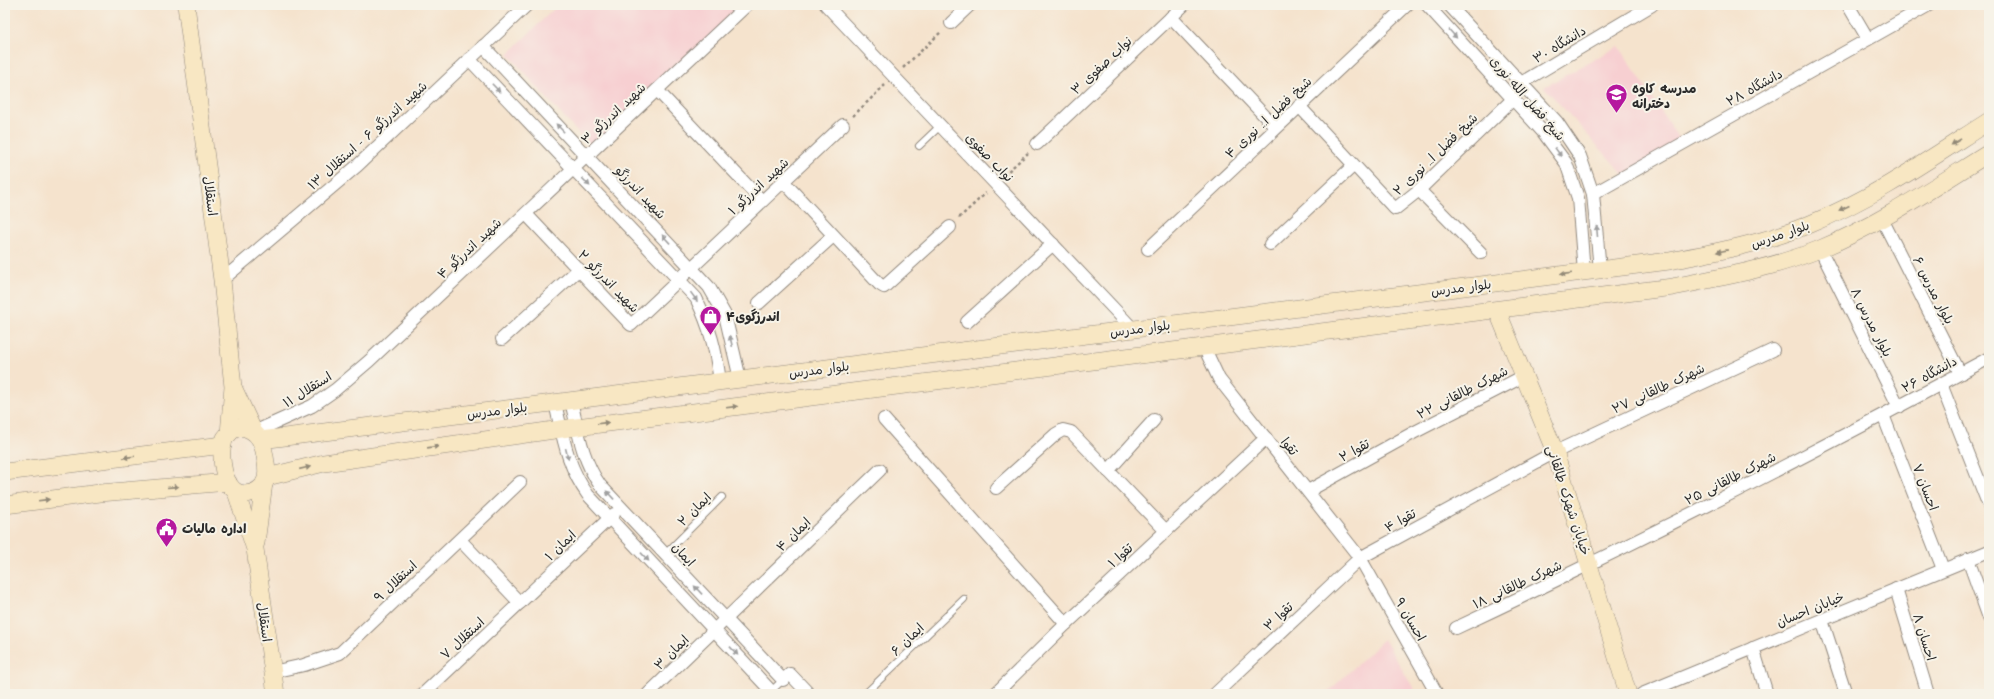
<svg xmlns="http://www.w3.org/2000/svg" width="1994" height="699" font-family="'Architects Daughter','Playpen Sans Arabic',sans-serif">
<rect width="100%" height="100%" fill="#f7f3e8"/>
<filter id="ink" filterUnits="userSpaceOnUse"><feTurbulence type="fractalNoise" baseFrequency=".025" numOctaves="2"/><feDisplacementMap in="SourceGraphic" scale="8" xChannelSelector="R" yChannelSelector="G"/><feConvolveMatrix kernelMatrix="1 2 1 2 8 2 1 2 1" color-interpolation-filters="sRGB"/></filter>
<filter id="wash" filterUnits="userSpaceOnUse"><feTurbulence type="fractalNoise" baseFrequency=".012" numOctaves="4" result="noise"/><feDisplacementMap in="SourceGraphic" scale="16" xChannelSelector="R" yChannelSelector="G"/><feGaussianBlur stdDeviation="0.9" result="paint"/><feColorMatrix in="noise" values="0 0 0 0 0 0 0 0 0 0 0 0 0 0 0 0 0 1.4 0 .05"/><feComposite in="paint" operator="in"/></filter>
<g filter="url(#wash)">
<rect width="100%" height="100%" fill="#f5e3cd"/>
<g fill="#f7cfd1">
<polygon points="558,5 747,5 593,150 508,54"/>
<polygon points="1619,46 1682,144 1625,176 1544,87"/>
<polygon points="1384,639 1417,694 1326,694"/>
</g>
</g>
<g filter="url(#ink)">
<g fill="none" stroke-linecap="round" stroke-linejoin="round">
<defs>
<g id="lane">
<polyline points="919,146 940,126"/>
<polyline points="665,554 722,497"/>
<polyline points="771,691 783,680"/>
<polyline points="865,694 964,599"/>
</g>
<g id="street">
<polyline points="826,5 1133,329"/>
<polyline points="1427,5 1543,132 1566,163 1578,198 1584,272"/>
<polyline points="1449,5 1557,122 1580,156 1593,194 1600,270"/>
<polyline points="1848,5 1868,39"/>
<polyline points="1171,17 1276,128"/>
<polyline points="951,23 970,5"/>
<polyline points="483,46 709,287 725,315 740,379"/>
<path d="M 469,59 L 696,298 C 710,327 716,350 720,382"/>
<polyline points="657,90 762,201"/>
<polyline points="1299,106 1395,209 1419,190 1512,100 1521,83 1652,5"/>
<polyline points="1037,144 1184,5"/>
<polyline points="783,181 879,284 884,287 950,227"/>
<polyline points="1419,190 1481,253"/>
<polyline points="1593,194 1929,5"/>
<polyline points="526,214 631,325 843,125"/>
<polyline points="1882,219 1960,373"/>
<polyline points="1270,244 1353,166"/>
<polyline points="1148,249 1407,5"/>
<polyline points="1820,249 1899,407"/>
<polyline points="222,280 357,166 527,5"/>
<polyline points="759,303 833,236"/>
<polyline points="967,322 1053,244"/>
<polyline points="502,339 579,269"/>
<polyline points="1204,347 1219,379 1360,558 1437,694"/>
<polyline points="1941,384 1989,506"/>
<path d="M 571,401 C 578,430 582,460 600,485 L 783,680 L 790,674 L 809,694"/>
<path d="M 555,403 C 563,437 567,466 588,495 L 771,691 L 768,694"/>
<polyline points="1883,415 1943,569"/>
<polyline points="884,419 1066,624"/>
<polyline points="254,432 312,406 335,390 369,361 747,5"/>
<polyline points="1108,471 1154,420"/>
<polyline points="996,488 1056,434 1063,430 1071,432 1166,531"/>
<polyline points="1308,491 1413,433 1524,376"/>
<polyline points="460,540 520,603"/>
<polyline points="1968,559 1989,618"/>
<polyline points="1896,589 1928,694"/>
<polyline points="1822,620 1846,694"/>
<path d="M 1456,628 C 1637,543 1814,453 1989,358"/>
<polyline points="1753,648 1767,694"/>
<polyline points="272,672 304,665 340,653 520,482"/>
<polyline points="423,694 614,514"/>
<polyline points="648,694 880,470"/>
<polyline points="995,694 1066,624 1266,438"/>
<polyline points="1215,694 1360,558 1555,452 1773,350"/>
<polyline points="1642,694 1989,551"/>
</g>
<g id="secondary">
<polyline points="186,5 222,280 233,387 229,434"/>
<polyline points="1497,310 1555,452 1628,694"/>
<polyline points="234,389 253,430"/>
<path d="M 240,427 C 260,429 264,446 266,463 C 267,470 268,477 264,484 C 257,494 240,498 232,488 C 222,478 219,450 225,438 C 229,432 234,429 240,427 Z"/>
<path d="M 261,440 L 1669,261 C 1717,252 1765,243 1810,224 C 1874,198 1931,158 1989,121"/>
<polyline points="5,472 223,445"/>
<path d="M 267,477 L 324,463 L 561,429 L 1673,287 C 1723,277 1773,268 1820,249 C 1880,224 1934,187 1989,153"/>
<polyline points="236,492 255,549 276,694"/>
<polyline points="5,505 100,493 228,482"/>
<polyline points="256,543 264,483"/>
</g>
</defs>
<use href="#lane" stroke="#90877c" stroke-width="8"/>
<use href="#street" stroke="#90877c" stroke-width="14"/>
<use href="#secondary" stroke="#90877c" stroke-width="18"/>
<g stroke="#90877c" stroke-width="2.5" stroke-dasharray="3 3" stroke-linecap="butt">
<polyline points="903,68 942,31"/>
<polyline points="853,116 885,85"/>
<polyline points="1004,175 1028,153"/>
<polyline points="959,218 986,193"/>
</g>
<use href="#lane" stroke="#fff" stroke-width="6"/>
<use href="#street" stroke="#fff" stroke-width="12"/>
<use href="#secondary" stroke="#f8e7c3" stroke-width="17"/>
</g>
<defs><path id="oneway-solid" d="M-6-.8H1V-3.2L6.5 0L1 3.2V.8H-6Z"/></defs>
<g fill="#a0a0a0">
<use href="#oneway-solid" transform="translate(1453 34) rotate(48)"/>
<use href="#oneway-solid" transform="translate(496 88) rotate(46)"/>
<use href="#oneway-solid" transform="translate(560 128) rotate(-134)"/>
<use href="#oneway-solid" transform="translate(1558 152) rotate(54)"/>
<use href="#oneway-solid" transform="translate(586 182) rotate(46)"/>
<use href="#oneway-solid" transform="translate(1597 231) rotate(-95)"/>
<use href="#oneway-solid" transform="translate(666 239) rotate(-133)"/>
<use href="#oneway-solid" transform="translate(694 297) rotate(54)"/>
<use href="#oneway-solid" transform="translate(731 341) rotate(-104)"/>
<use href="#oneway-solid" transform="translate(567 454) rotate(76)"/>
<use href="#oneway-solid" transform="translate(610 495) rotate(-133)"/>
<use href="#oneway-solid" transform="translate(645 557) rotate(47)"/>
<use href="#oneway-solid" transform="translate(698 590) rotate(-133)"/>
<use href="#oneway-solid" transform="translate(734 651) rotate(47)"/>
</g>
<g fill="#928977">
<use href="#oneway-solid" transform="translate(1956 142) rotate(148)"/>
<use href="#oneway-solid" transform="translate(1844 208) rotate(155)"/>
<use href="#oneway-solid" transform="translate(1722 251) rotate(169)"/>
<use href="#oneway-solid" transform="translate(1566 274) rotate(173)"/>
<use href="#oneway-solid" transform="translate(732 407) rotate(-7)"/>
<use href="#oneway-solid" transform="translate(603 423) rotate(-7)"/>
<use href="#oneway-solid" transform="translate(433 447) rotate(-8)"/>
<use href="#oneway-solid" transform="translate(129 457) rotate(173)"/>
<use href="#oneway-solid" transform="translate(305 468) rotate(-13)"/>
<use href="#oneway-solid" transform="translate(173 487) rotate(-5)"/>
<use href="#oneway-solid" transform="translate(44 500) rotate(-7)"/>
</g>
</g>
<defs>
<symbol id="school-pin" viewBox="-11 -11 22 30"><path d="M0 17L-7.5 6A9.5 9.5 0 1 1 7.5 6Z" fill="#b5179e" stroke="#f7f3e8"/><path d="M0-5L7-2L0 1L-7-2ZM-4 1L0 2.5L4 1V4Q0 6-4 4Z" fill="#fff"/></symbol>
<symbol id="shop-pin" viewBox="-11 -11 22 30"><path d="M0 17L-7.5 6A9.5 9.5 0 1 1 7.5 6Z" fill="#b5179e" stroke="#f7f3e8"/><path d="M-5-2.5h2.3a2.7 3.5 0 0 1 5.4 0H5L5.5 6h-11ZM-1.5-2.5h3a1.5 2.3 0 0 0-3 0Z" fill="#fff"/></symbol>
<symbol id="civic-pin" viewBox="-11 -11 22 30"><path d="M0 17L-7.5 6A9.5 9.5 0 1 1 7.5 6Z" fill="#b5179e" stroke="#f7f3e8"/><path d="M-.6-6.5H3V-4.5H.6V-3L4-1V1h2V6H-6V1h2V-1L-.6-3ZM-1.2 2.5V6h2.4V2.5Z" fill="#fff"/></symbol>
</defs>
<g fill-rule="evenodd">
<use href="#school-pin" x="1604" y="82" width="25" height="34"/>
<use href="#shop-pin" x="698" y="304" width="25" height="34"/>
<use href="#civic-pin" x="154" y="516" width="25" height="34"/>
</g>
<g text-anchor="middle" stroke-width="4" stroke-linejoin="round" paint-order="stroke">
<g font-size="13" fill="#2b2b2b" stroke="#f7f3e8">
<text transform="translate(1559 44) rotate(-31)" y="5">دانشگاه ۳۰</text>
<text transform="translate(1101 65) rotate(-43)" y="5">نواب صفوی ۳</text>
<text transform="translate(1754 87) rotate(-29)" y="5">دانشگاه ۲۸</text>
<text transform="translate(1528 98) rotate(49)" y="5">شیخ فضل الله نوری</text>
<text transform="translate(613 113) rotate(-43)" y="5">شهید اندرزگو ۳</text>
<text transform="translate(1268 117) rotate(-43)" y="5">شیخ فضل ا... نوری ۴</text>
<text transform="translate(367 135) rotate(-42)" y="5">شهید اندرزگو ۶ - استقلال ۱۳</text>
<text transform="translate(1435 154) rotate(-44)" y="5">شیخ فضل ا... نوری ۲</text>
<text transform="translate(990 157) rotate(46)" y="5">نواب صفوی</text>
<text transform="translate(758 186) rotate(-43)" y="5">شهید اندرزگو ۱</text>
<text transform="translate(641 192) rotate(47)" y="5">شهید اندرزگو</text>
<text transform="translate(211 196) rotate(83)" y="5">استقلال</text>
<text transform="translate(1780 234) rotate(-19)" y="5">بلوار مدرس</text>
<text transform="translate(469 248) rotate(-43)" y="5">شهید اندرزگو ۴</text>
<text transform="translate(609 281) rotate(46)" y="5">شهید اندرزگو ۲</text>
<text transform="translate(1461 287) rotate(-7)" y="5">بلوار مدرس</text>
<text transform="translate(1934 290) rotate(63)" y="5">بلوار مدرس ۶</text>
<text transform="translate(1872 322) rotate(63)" y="5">بلوار مدرس ۸</text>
<text transform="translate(1140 328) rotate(-7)" y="5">بلوار مدرس</text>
<text transform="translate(819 369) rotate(-7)" y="5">بلوار مدرس</text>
<text transform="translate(1929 374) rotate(-29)" y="5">دانشگاه ۲۶</text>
<text transform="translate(1658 388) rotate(-25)" y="5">شهرک طالقانی ۲۷</text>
<text transform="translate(307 389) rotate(-32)" y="5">استقلال ۱۱</text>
<text transform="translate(1462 392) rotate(-27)" y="5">شهرک طالقانی ۲۲</text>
<text transform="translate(497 410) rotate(-7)" y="5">بلوار مدرس</text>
<text transform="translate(1290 446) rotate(51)" y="5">تقوا</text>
<text transform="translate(1354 450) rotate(-29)" y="5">تقوا ۲</text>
<text transform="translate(1730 478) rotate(-27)" y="5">شهرک طالقانی ۲۵</text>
<text transform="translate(1926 487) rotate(69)" y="5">احسان ۷</text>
<text transform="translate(1569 500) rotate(72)" y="5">خیابان شهرک طالقانی</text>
<text transform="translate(694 509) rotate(-45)" y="5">ایمان ۲</text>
<text transform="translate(1400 520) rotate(-29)" y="5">تقوا ۴</text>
<text transform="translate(793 534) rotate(-44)" y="5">ایمان ۴</text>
<text transform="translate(560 545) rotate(-44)" y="5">ایمان ۱</text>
<text transform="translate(684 554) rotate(47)" y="5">ایمان</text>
<text transform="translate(1120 555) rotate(-43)" y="5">تقوا ۱</text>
<text transform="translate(395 581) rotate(-43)" y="5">استقلال ۹</text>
<text transform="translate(1517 584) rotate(-25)" y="5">شهرک طالقانی ۱۸</text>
<text transform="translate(1810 609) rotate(-22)" y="5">خیابان احسان</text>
<text transform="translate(1278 616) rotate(-43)" y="5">تقوا ۳</text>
<text transform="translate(1411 619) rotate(60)" y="5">احسان ۹</text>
<text transform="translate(265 622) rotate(82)" y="5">استقلال</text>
<text transform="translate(1925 637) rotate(73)" y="5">احسان ۸</text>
<text transform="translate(462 638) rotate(-43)" y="5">استقلال ۷</text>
<text transform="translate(907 639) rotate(-44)" y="5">ایمان ۶</text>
<text transform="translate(671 652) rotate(-45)" y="5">ایمان ۳</text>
</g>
<g font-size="13" font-weight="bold" fill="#2b2b2b" stroke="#f7f3e8" text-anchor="start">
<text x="1632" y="93">مدرسه کاوه<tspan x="1632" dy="15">دخترانه</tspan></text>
<text x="726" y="321">اندرزگوی۴</text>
<text x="182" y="533">اداره مالیات</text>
</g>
</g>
<rect width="1994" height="699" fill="none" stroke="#f7f3e8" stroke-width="20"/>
</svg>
